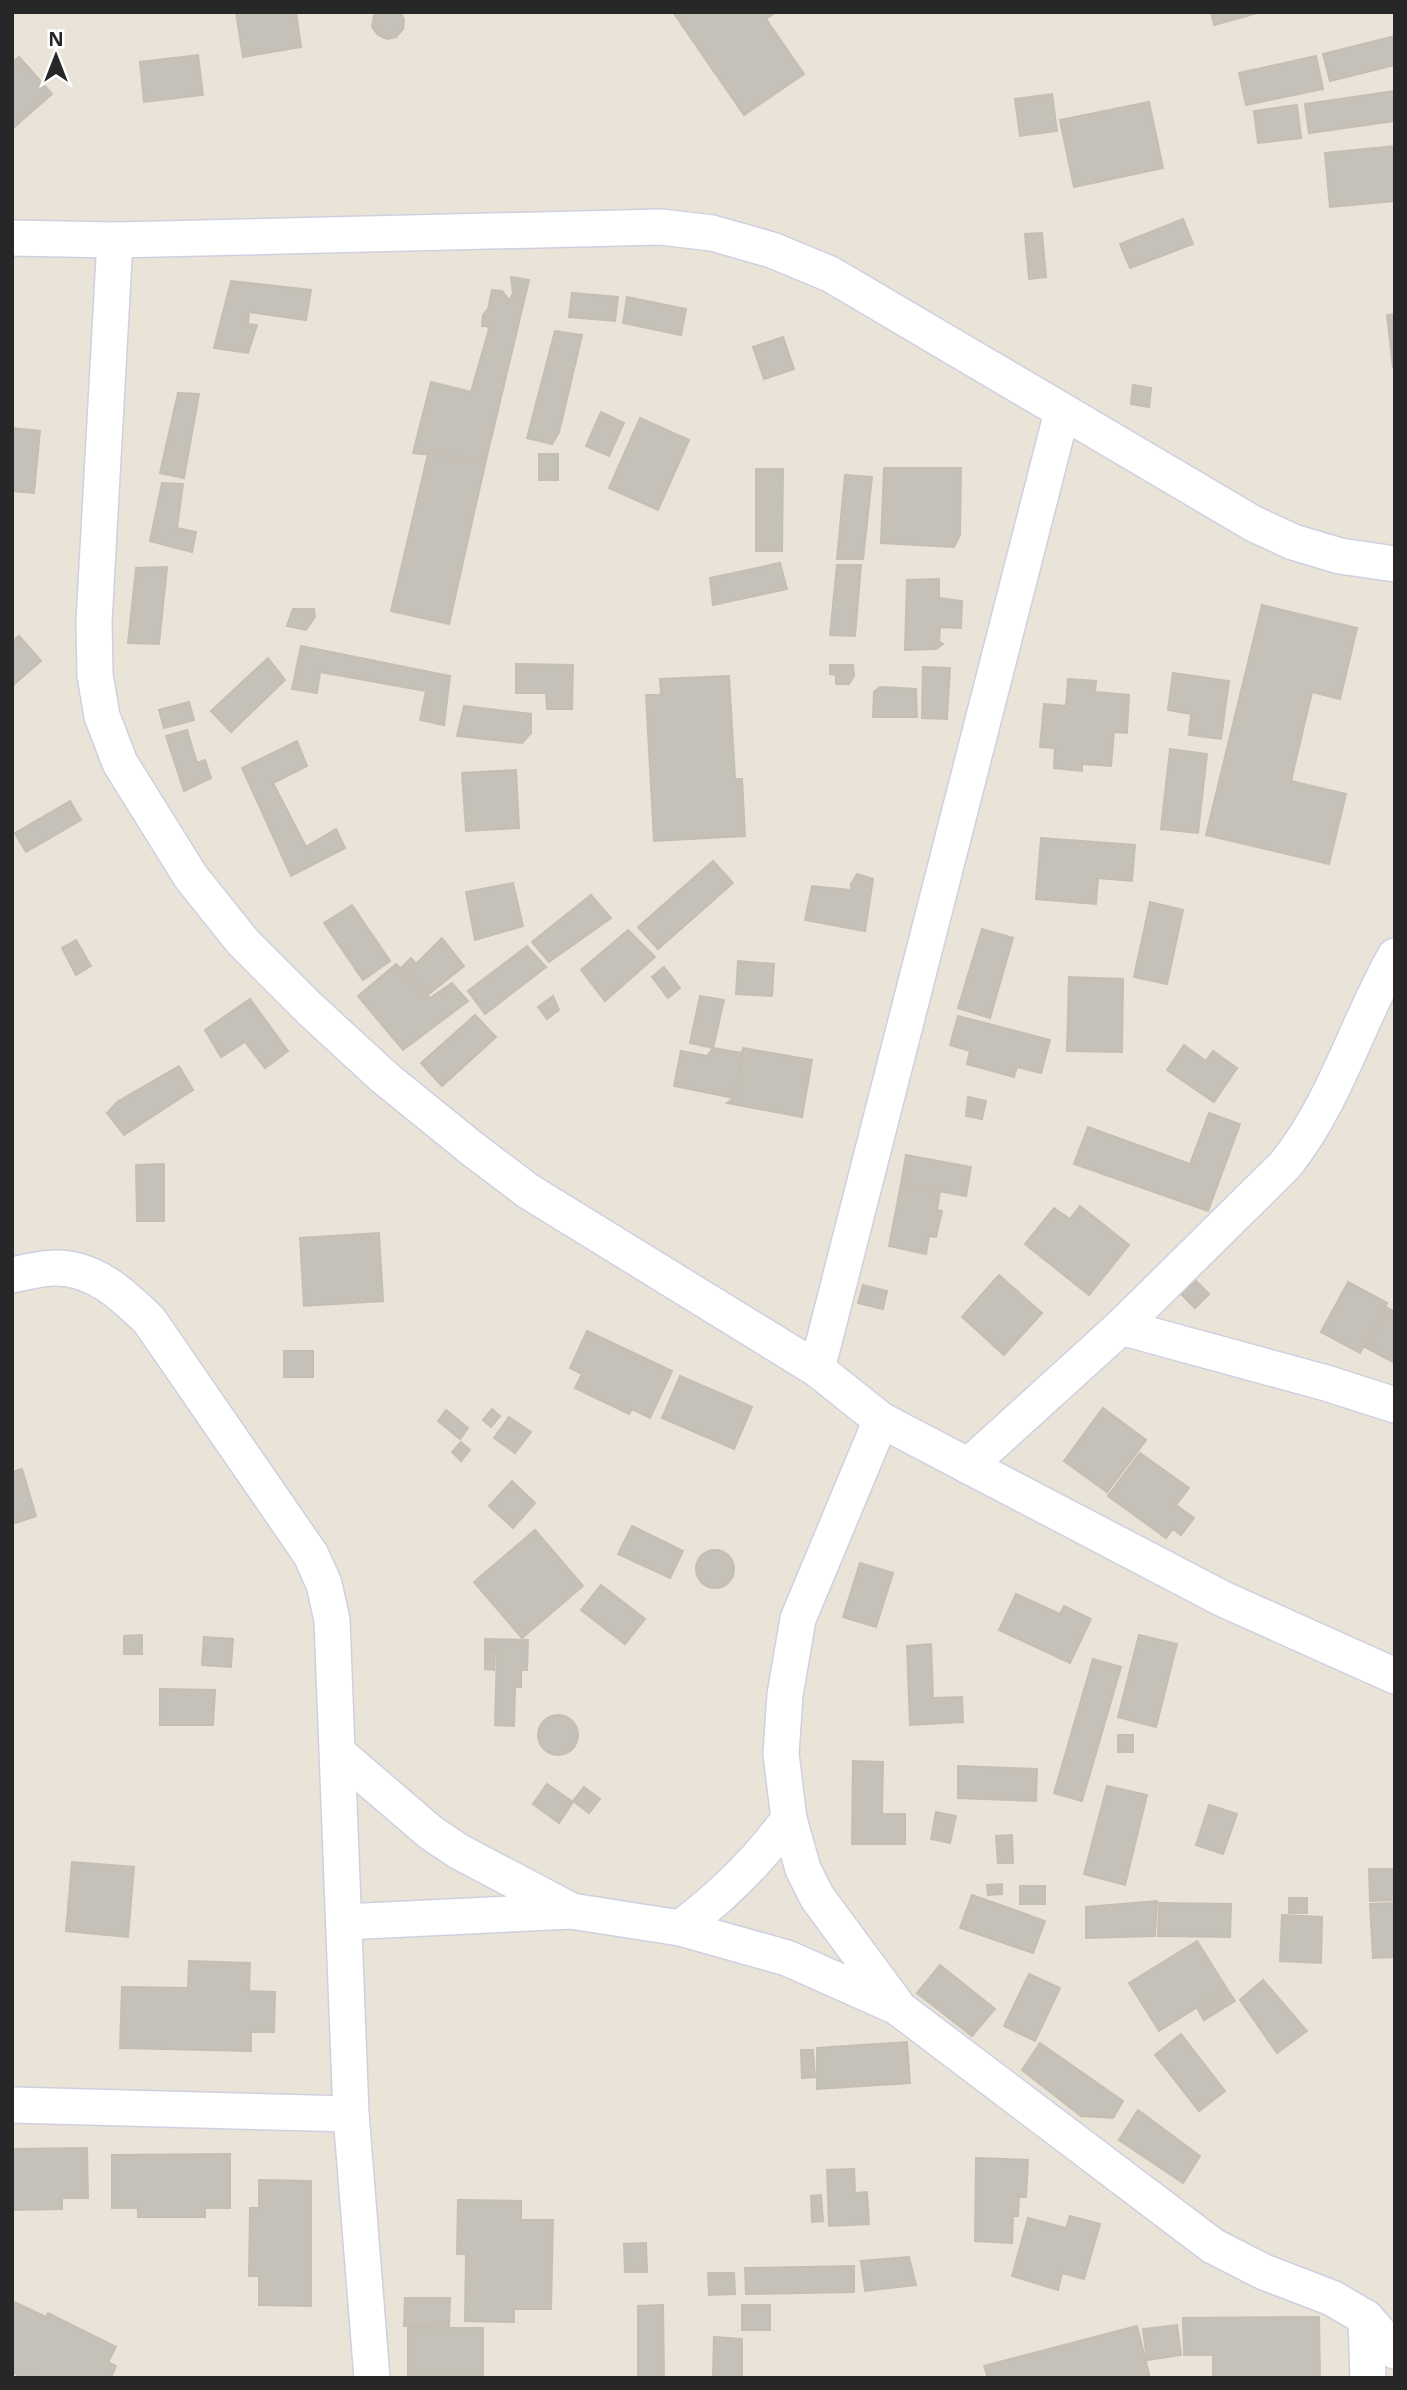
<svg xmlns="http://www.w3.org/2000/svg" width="1407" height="2390" font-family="'Open Sans',sans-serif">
<rect width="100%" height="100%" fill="#eae3d8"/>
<g fill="#c5c0b8" stroke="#c5bfb2" stroke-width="2">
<polygon points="236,12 296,12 301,47 243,57"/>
<polygon points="377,12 400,12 404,19 403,29 396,37 387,39 378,35 372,27 374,16"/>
<polygon points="673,12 776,12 766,19 804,74 744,115"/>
<polygon points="1211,12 1261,12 1214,25"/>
<polygon points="1395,36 1395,65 1330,81 1323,54"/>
<polygon points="198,55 203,95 144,102 140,62"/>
<polygon points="1316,56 1323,89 1246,105 1239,73"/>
<polygon points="19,57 52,94 12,129 12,63"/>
<polygon points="1395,91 1395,121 1309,133 1305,104"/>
<polygon points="1052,94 1057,131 1020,136 1015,99"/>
<polygon points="1149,102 1163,168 1074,187 1060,120"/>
<polygon points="1297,105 1301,138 1258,143 1254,111"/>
<polygon points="1395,146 1395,201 1330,207 1325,153"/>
<polygon points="1183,219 1193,244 1130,268 1120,244"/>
<polygon points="1042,233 1046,277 1029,279 1025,234"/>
<polygon points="511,277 529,280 486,460 413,453 431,382 471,392 489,329 487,326 482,326 483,315 488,309 492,290 502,291 509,300 513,294"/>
<polygon points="231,281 311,290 306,320 249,312 248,324 257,325 248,353 214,348"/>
<polygon points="572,293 618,297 615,321 569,317"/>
<polygon points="627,297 686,309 681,335 623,323"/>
<polygon points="1395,314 1395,367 1393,367 1387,315"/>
<polygon points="555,331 582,335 559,432 552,444 527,438"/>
<polygon points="783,337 794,369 764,379 753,347"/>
<polygon points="1133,385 1151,388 1149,407 1131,404"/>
<polygon points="178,393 199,394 184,478 160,473"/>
<polygon points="601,412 624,423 609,456 586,446"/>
<polygon points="640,418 689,440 658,510 609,488"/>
<polygon points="12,428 40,431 34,493 12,491"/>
<polygon points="428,454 486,460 449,624 391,611"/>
<rect x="539" y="454" width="19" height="26"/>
<polygon points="884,468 961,468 960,535 954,547 881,543"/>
<polygon points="756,469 783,469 782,551 756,551"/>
<polygon points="845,475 872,477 863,559 837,559"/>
<polygon points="162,483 183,484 177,528 196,532 192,552 150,541"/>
<polygon points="780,563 787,589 713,605 710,578"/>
<polygon points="837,565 861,565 855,636 830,635"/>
<polygon points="167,567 159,644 128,643 136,568"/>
<polygon points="939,579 939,598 962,601 961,628 940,627 939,642 943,644 936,649 905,650 907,580"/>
<polygon points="1262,605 1357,628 1340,699 1312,692 1291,781 1346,794 1329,864 1206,835"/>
<polygon points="293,609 314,609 315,617 306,630 287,626"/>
<polygon points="19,636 41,661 12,686 12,642"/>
<polygon points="301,646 450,676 444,725 420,720 426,691 320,672 317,693 292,689"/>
<polygon points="268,658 285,680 231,732 211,711"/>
<polygon points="516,664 573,665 572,709 547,709 546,693 516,693"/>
<polygon points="830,665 853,665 854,676 849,684 836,684 836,675 830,674"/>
<polygon points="923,667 950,668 947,719 922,718"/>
<polygon points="1173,673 1229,681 1221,739 1189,735 1191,714 1168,710"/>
<polygon points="729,676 735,779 742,779 745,836 654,841 646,695 661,695 660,679"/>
<polygon points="1068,679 1096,681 1095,692 1129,695 1127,733 1114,732 1111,766 1082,764 1082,771 1054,768 1055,748 1040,747 1044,704 1066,706"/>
<polygon points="880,687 916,689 917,717 873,717 874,692"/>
<polygon points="189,702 194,720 164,728 159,710"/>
<polygon points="464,706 531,714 531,733 522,743 457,736"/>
<polygon points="187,730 197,763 205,760 211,778 184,791 166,736"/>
<polygon points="297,741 307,766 273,783 306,847 336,829 345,848 291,876 242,768"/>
<polygon points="1170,749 1207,754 1198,833 1161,829"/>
<polygon points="516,770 519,828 466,831 462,773"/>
<polygon points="70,801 81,820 26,852 15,833"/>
<polygon points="1041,838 1135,845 1132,881 1098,878 1096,904 1036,899"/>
<polygon points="713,861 733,883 658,949 638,927"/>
<polygon points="857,874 873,879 865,931 805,920 812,886 851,890 851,884"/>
<polygon points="513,883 523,926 475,940 466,892"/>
<polygon points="591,895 611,918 549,962 532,942"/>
<polygon points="1150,902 1183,910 1167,984 1134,977"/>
<polygon points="352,905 390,961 363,980 324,923"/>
<polygon points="982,929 1013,938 990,1018 958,1008"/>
<polygon points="628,930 655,957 605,1001 581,970"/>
<polygon points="442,938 464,966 429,994 402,967 411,958 416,964"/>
<polygon points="76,940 91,966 76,975 62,948"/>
<polygon points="527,946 546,967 485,1014 468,991"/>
<polygon points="738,961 774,964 772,996 736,994"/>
<polygon points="396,964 430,998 452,983 468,1001 403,1050 358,996"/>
<polygon points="664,967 680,988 668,998 652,977"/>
<polygon points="1069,977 1123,979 1122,1052 1067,1051"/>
<polygon points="553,996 559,1010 547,1019 538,1007"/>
<polygon points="700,996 724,1000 713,1048 690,1043"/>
<polygon points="250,999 288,1051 265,1068 245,1042 221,1057 205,1030"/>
<polygon points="475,1015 496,1037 442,1086 421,1063"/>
<polygon points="958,1016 1050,1040 1041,1073 1017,1067 1014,1077 967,1064 970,1051 950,1045"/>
<polygon points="1184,1045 1206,1061 1213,1051 1237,1068 1214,1102 1167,1070"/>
<polygon points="713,1048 742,1053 734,1098 674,1086 681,1051 707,1056"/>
<polygon points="743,1048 812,1060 802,1117 727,1103 734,1098"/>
<polygon points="179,1066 193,1090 124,1135 107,1113 117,1102"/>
<polygon points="968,1097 986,1101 982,1119 966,1116"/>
<polygon points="1209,1113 1240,1124 1208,1211 1074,1164 1088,1127 1190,1164"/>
<polygon points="906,1155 971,1167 966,1196 901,1184"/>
<polygon points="164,1164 164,1221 137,1221 136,1165"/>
<polygon points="901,1184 940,1192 937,1210 942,1211 936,1237 929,1236 926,1254 889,1246"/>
<polygon points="1080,1206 1129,1245 1089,1295 1025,1244 1054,1208 1070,1219"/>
<polygon points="379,1233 383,1301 304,1306 300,1238"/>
<polygon points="999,1275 1042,1313 1004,1355 962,1317"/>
<polygon points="1194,1279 1209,1294 1195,1308 1180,1293"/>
<polygon points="1348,1282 1387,1303 1360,1353 1321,1332"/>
<polygon points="863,1285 887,1291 883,1309 858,1303"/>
<polygon points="1386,1307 1395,1312 1395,1363 1365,1347"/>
<polygon points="587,1331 672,1371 650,1418 632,1409 629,1414 575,1388 582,1374 570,1368"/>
<rect x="284" y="1351" width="29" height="26"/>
<polygon points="680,1376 752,1407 734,1449 662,1418"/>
<polygon points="1103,1408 1146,1440 1107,1492 1064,1461"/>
<polygon points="492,1409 500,1416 491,1427 483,1420"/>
<polygon points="446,1410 468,1428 460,1439 438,1421"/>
<polygon points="509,1417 531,1432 515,1453 494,1438"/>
<polygon points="461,1442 470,1450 461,1461 452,1452"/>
<polygon points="1140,1453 1189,1488 1176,1505 1194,1518 1181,1535 1173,1529 1166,1538 1108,1496"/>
<polygon points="22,1469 36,1516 12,1524 12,1472"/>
<polygon points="512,1481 535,1503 513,1528 489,1506"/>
<polygon points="632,1526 683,1551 670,1578 618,1554"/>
<polygon points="535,1530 583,1586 522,1638 474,1582"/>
<circle cx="715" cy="1569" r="19"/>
<polygon points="860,1563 893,1573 876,1627 843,1617"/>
<polygon points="601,1585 645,1619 625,1644 581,1610"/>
<polygon points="1016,1594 1060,1614 1064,1606 1091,1619 1070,1663 999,1630"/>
<polygon points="142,1635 142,1654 124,1654 124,1636"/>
<polygon points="1139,1635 1177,1644 1156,1727 1118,1717"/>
<polygon points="204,1637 233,1639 231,1667 202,1665"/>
<polygon points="485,1639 528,1640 527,1670 521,1670 521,1687 515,1687 514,1726 495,1725 497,1649 485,1649"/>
<polygon points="931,1644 933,1698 962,1697 963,1722 910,1725 907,1646"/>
<polygon points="485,1651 495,1651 494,1670 485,1669"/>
<polygon points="1093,1659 1121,1667 1082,1801 1054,1793"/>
<polygon points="160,1689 215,1690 213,1725 160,1725"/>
<circle cx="558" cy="1735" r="20"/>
<rect x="1118" y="1735" width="15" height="17"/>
<polygon points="853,1761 883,1762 882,1814 905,1814 905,1844 852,1844"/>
<polygon points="958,1766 1037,1769 1036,1801 958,1798"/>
<polygon points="547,1784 573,1802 559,1823 533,1804"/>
<polygon points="1107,1786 1147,1795 1125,1885 1084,1874"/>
<polygon points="584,1787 600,1799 589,1813 573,1801"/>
<polygon points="1209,1805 1237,1814 1223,1854 1196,1845"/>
<polygon points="936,1812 956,1816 950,1843 931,1839"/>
<polygon points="1012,1835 1013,1863 998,1863 996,1836"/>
<polygon points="72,1862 134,1867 128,1937 66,1931"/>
<polygon points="1369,1869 1395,1869 1395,1900 1370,1901"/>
<polygon points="1002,1884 1002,1894 988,1895 987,1885"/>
<rect x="1020" y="1886" width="25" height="18"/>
<polygon points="972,1895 1045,1921 1033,1953 960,1928"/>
<rect x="1289" y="1898" width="18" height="15"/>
<polygon points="1157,1901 1155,1936 1086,1938 1086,1907"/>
<polygon points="1159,1903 1231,1904 1230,1937 1158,1936"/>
<polygon points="1395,1903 1395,1957 1373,1958 1370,1904"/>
<polygon points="1282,1915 1322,1917 1321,1963 1280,1961"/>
<polygon points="1197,1941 1227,1989 1159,2031 1129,1983"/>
<polygon points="189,1961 250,1963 249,1991 275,1992 274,2032 251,2032 251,2051 120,2048 122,1987 188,1988"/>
<polygon points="940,1965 995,2009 972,2036 917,1993"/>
<polygon points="1029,1974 1060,1988 1035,2041 1004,2026"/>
<polygon points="1263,1980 1307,2031 1277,2053 1240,2000"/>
<polygon points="1227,1989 1235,2001 1204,2020 1197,2008"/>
<polygon points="1181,2034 1225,2091 1199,2111 1155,2055"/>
<polygon points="907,2042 910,2083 817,2089 817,2048"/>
<polygon points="1040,2043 1123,2101 1113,2118 1081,2116 1022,2070"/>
<polygon points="801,2050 813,2050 815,2077 802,2078"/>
<polygon points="1138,2110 1200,2156 1183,2183 1119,2140"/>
<polygon points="87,2148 88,2198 62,2198 62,2209 12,2210 12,2149"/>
<polygon points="230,2154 230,2208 205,2208 205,2217 138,2217 138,2208 112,2208 112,2155"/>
<polygon points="976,2158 1028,2160 1026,2197 1019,2197 1018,2216 1013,2216 1012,2243 975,2241"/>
<polygon points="854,2169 855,2193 867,2192 869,2224 829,2226 827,2170"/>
<polygon points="259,2180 311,2181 311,2306 259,2305 259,2276 249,2276 250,2208 259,2208"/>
<polygon points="821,2195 823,2221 812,2222 811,2196"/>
<polygon points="458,2200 521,2201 521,2220 553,2220 551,2309 514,2309 514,2322 465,2321 466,2254 457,2254"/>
<polygon points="1070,2216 1100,2224 1084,2279 1062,2273 1058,2290 1012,2276 1028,2218 1066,2228"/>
<polygon points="646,2243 647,2272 625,2272 624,2244"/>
<polygon points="909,2257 916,2285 865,2291 861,2261"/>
<polygon points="854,2266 854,2292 746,2294 745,2268"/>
<polygon points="708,2273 734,2273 735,2294 709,2295"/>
<polygon points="405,2298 450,2298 449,2327 404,2326"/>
<polygon points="12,2301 46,2317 48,2313 116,2347 108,2362 116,2366 111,2378 35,2378 31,2376 23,2378 12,2372"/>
<polygon points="663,2305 664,2378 638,2378 638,2306"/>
<rect x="742" y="2305" width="28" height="25"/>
<polygon points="1319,2317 1320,2378 1213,2378 1213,2355 1184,2355 1183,2318"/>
<polygon points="1177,2325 1181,2355 1147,2360 1143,2329"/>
<polygon points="1137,2326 1150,2378 988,2378 984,2366"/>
<rect x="408" y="2328" width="75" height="48"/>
<polygon points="714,2337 742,2339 742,2378 713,2378"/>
</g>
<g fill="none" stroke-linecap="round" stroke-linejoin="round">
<defs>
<g id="minor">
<polyline points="12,238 115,240 661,227 712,233 772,250 830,274 1254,524 1293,542 1340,556 1395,564"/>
<polyline points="115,240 94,622 95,675 102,716 120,763 191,877 243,942 310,1009 385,1078 470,1147 528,1191 817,1369 881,1420 1223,1599 1395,1676"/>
<path d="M 12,1275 C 26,1272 42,1268 56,1268 C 95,1268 123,1295 149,1320 L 311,1555 L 324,1584 L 332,1620 L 351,2114 L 372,2378"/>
<polyline points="1121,1327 1326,1383 1395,1405"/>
<polyline points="817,1369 1062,412"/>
<polyline points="881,1420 798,1619 785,1695 781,1754 789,1819 803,1869 817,1897 896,2004"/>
<path d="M 968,1466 L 1121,1327 L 1285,1165 C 1335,1103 1356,1025 1395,956"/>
<polyline points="338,1753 430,1832 458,1851 568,1909"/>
<polyline points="344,1922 571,1911 680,1928 787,1958 897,2007 1213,2246 1264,2272 1332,2298 1366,2318 1395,2351"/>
<path d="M 680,1928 C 722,1897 758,1861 789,1819"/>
<polyline points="12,2105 351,2114"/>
<polyline points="1366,2318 1368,2378"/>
</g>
</defs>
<use href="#minor" stroke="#ced0e0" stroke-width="38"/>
<use href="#minor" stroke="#fff" stroke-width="35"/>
</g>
<rect width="1407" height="2390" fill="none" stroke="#272727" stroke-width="28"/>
<g transform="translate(56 56)" stroke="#ffffff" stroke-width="5" paint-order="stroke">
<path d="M0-5L12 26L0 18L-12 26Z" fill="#272727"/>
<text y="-10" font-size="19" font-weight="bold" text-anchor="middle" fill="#272727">N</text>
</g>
</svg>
